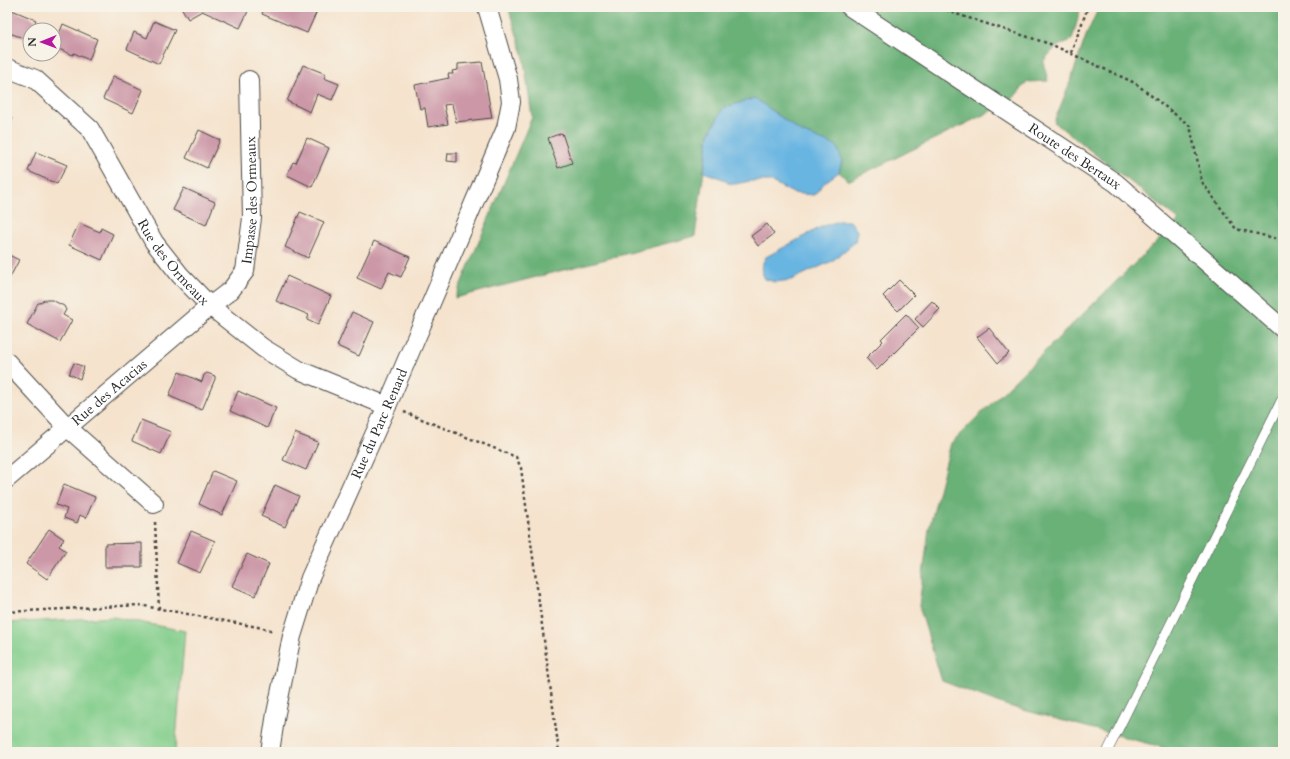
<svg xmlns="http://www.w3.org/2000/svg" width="1290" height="759" font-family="Cardo,serif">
<rect width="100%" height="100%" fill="#f7f3e8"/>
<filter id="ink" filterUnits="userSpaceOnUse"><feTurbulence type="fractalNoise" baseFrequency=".025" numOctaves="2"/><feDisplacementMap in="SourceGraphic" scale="8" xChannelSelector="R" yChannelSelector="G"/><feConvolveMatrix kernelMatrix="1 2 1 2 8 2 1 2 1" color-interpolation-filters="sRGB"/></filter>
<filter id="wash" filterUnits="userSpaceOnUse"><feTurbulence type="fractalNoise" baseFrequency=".012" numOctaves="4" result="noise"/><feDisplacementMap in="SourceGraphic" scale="16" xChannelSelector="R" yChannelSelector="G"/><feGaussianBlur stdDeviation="0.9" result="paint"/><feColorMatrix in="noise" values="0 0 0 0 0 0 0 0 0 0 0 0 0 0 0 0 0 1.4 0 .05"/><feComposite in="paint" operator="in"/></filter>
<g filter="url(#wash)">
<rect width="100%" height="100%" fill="#f5e3cd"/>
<polygon fill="#83ce8c" stroke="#577c5c" points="113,617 185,631 175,752 7,752 7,623"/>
<g fill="#6ab178" stroke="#4a6e52">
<path d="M 508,7 L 1081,7 L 1072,40 C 1057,45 1052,50 1043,62 L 1048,81 L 1027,82 L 1010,102 L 848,181 L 839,172 L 842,161 L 837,146 L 801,132 L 755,98 L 723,108 L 709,134 L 695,236 L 455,298 L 532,117 L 523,54 Z"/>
<polygon points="1099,7 1283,7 1283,752 1179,752 1005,705 942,681 919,606 929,529 951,443 1179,220 1054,122 1069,85 1086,36"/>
</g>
<g fill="#69b5e2" stroke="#4a7086">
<polygon points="755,98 801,132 837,146 842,161 839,172 825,182 814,195 793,193 770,181 750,181 735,184 728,183 723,179 704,172 709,134 723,108"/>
<path d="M 839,221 L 850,221 L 857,231 L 855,242 L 832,261 L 791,280 L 775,282 L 765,279 C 760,268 760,268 766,257 L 823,226 Z"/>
</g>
<g id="blocks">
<g fill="#cc98a8">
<polygon points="181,7 250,7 240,28 202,11 188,19"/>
<polygon points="265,7 308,7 317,11 307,33 262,14"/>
<polygon points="7,8 36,20 34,26 42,30 30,30 30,37 28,40 7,32"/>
<polygon points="154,21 175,30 159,64 127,49 134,32 147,38"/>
<polygon points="63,24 97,39 89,60 74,53 73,55 54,47"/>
<polygon points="482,62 492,118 456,122 452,104 444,105 448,124 428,127 425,108 420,109 415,85 449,78 448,74 453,74 452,71 458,70 458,64"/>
<polygon points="303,65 326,74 324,78 339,84 332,100 317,94 310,112 287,101"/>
<polygon points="113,76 143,90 133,113 103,99"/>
<polygon points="7,116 12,118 7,130"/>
<polygon points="199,130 220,140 207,168 186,158"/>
<polygon points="562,133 572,163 558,168 548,138"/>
<polygon points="307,138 329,148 312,187 287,175 293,162 296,163"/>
<polygon points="36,152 67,165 57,184 28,171"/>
<polygon points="448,153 457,153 457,162 447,161"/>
<polygon points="184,188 215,202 206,225 173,210"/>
<polygon points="300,212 324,222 308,258 285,247"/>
<polygon points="79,223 100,232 101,228 113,234 102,260 69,245"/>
<polygon points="767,224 774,234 758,246 751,236"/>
<polygon points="374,241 410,257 401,277 389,272 381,289 357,278"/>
<polygon points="7,254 19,260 7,283"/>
<polygon points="287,276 331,296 318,325 307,320 309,315 276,301"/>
<polygon points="899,280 914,295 898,311 883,296"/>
<polygon points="44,300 52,300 64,306 66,310 63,315 72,320 60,342 27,324 38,303 40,303"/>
<polygon points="932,301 940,309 923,327 915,319"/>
<polygon points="352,312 374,322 359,356 337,346"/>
<polygon points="906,314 919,328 877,370 866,358 883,341 881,339"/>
<polygon points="989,328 1009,353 998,363 977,337"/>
<polygon points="74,363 84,367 80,379 69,374"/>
<polygon points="179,372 202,382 204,375 207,373 215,376 215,379 202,410 169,396"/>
<polygon points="238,391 276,408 267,428 230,411"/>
<polygon points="141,420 171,432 161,454 132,441"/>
<polygon points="295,433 318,442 306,470 283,460"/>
<polygon points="213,471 237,481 222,515 199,504"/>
<polygon points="64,484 95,497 86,518 80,515 77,523 64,518 67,509 56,505"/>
<polygon points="275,485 299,496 285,527 261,516"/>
<polygon points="49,529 64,539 59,546 66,551 47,579 26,564"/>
<polygon points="191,531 215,541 200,573 177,563"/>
<polygon points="142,543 142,567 105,567 105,544"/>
<polygon points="247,554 269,564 255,596 232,586"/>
</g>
</g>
</g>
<g filter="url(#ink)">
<use href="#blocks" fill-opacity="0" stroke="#494743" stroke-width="1"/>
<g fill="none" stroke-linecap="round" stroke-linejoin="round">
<defs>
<polyline id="lane" points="1107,752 1283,397"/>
<g id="street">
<path id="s1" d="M 850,7 L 1116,183 L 1283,329"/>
<path id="s2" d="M 7,68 L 35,79 L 90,129 L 154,242 L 180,275 L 210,306 L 263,348 L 299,370 L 387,406"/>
<polyline points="7,362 68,428 154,504"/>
<path id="s3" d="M 7,479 L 210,306 L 231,290 L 245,271 L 252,218 L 249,80"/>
<path id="s4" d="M 270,752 L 276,713 L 292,636 L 310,578 L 387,406 L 506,128 L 511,102 L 508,79 L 487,7"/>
</g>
</defs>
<use href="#lane" stroke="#494743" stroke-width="10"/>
<use href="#street" stroke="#494743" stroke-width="20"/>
<g stroke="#494743" stroke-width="2.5" stroke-dasharray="3 3" stroke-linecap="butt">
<polyline points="941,7 953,13 1050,44 1135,83 1190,126 1202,182 1236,229 1283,240"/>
<polyline points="1071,53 1088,7"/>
<polyline points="404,412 516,457 521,468 559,752"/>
<polyline points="155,522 159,609"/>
<polyline points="7,612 139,605 263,628 274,631"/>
</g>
<use href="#lane" stroke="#fff" stroke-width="9"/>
<use href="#street" stroke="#fff" stroke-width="18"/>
</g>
</g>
<g text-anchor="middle" stroke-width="4" stroke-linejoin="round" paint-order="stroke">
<g font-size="14" fill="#2b2b2b" stroke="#f7f3e8">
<text dy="5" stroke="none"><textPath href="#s1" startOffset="270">Route des Bertaux</textPath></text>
<text dy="5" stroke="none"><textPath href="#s3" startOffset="388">Impasse des Ormeaux</textPath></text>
<text dy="5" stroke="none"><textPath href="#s2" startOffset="262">Rue des Ormeaux</textPath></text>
<text dy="5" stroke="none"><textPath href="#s3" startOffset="134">Rue des Acacias</textPath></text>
<text dy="5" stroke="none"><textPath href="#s4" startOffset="348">Rue du Parc Renard</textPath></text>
</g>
</g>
<rect width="1290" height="759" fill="none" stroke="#f7f3e8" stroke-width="24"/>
<g transform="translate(42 42) rotate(269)"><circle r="19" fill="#f7f3e8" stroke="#a5a39c"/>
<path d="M0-3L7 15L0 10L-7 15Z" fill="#b5179e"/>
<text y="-6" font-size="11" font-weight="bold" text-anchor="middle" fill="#2b2b2b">N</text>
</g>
</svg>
